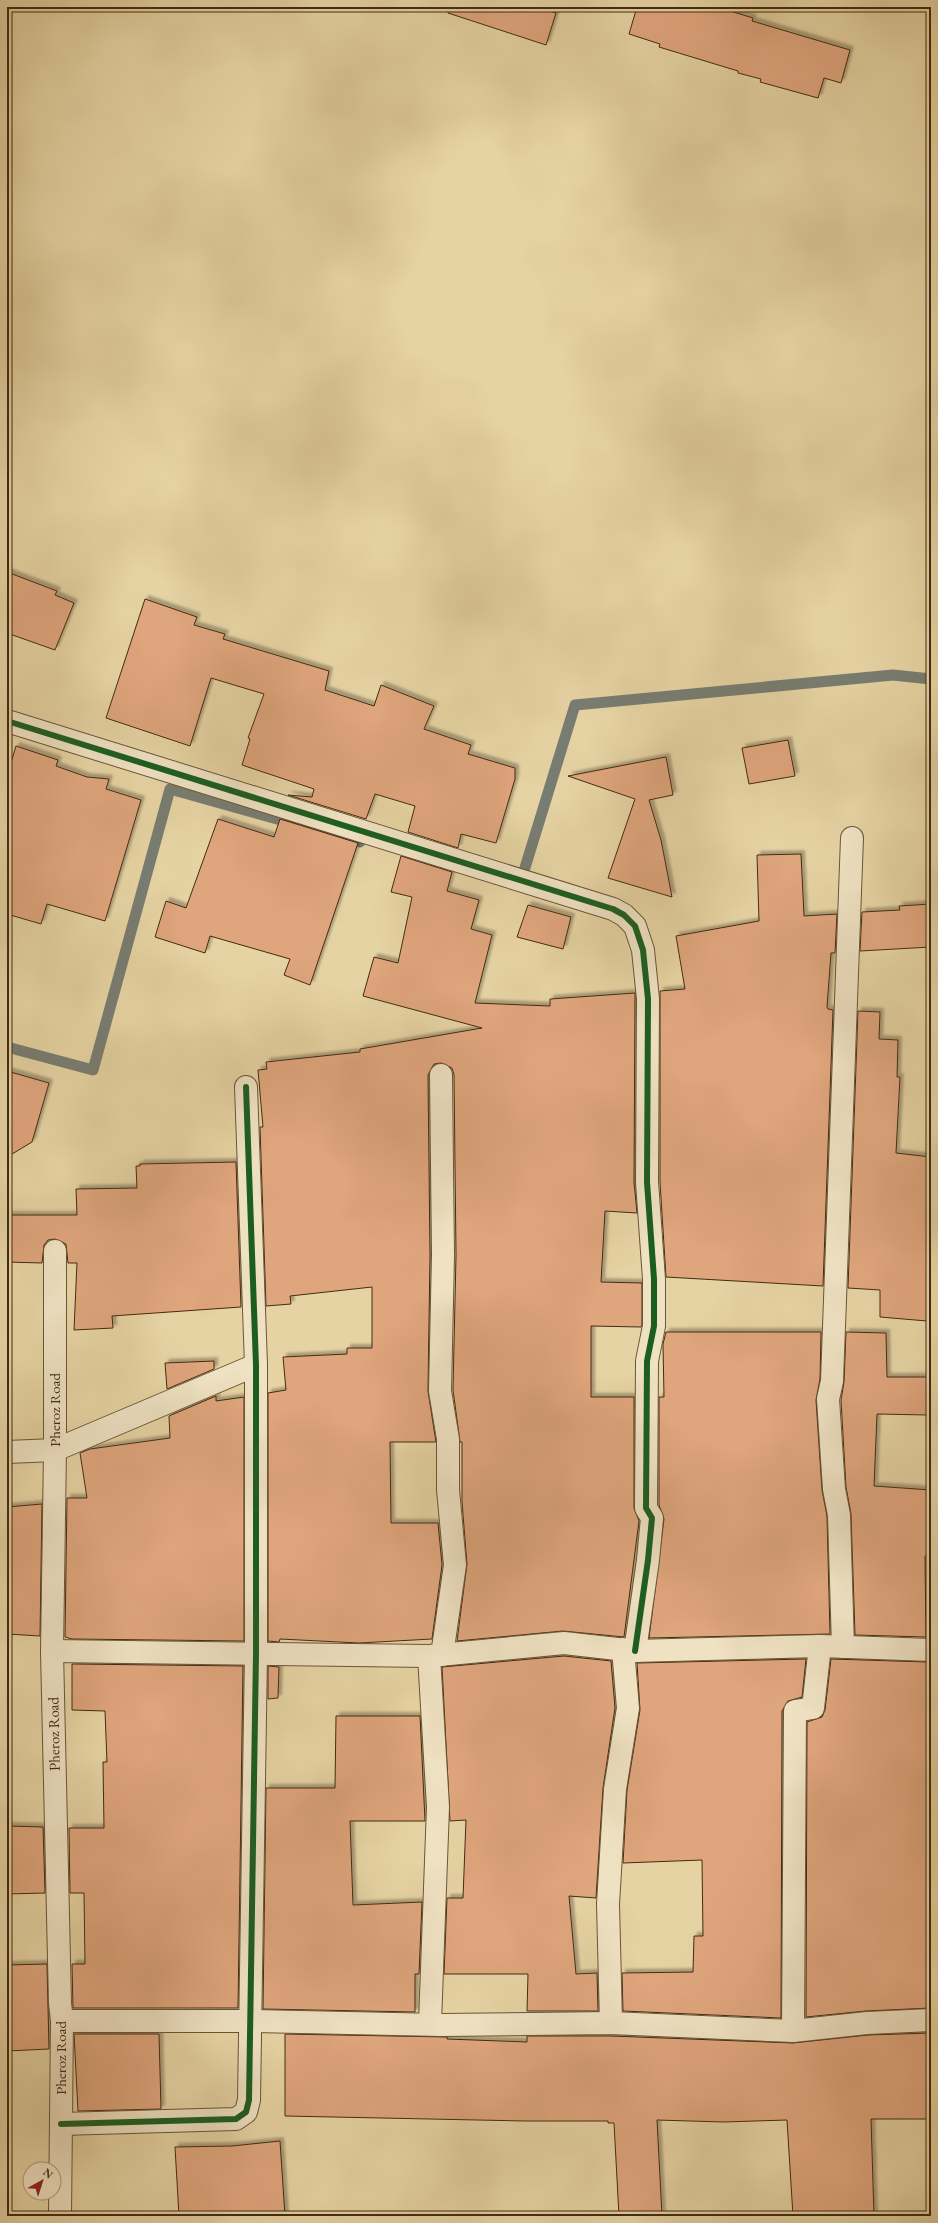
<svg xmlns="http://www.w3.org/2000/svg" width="938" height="2223" font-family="'EB Garamond',serif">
<defs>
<filter id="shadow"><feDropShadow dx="3.5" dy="-3.5" stdDeviation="1" flood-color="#0004"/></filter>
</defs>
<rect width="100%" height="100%" fill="#e6d3a3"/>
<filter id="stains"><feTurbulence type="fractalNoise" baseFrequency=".005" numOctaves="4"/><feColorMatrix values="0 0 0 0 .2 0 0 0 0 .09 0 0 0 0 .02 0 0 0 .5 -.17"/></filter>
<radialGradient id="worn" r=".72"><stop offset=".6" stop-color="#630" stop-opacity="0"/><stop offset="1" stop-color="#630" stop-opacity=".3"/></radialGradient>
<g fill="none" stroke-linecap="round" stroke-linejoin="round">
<g stroke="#787d72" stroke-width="11">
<polyline points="520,884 575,705 893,675 931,679"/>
<polyline points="7,1047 93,1070 170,789 360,842"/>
</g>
</g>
<g fill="#dfa57d" stroke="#422b12" filter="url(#shadow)">
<polygon points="449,7 538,7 556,13 546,45 448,13"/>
<polygon points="637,7 717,7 753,18 752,21 850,50 841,83 824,78 818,98 760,82 761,79 738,73 738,71 659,47 660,44 629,34"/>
<polygon points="7,572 57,591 55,595 74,603 55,650 7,633"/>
<polygon points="145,599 197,617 194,625 225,634 223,639 329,671 325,690 374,706 381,685 434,706 424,729 471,745 468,754 515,768 515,779 496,843 461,834 458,848 408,832 415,806 375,794 366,819 288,795 312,797 314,789 242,765 250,739 248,738 264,694 211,678 190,746 106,718"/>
<polygon points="788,740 795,776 749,784 742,748"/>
<polygon points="16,746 58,760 56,766 87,777 109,779 106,789 141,800 105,921 47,904 41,924 7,914 7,776"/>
<polygon points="666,757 673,795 649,800 661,840 672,897 608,878 635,799 568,776"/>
<polygon points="218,819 274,837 280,819 358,843 310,985 284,975 290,959 210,936 205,953 155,937 166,901 186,908"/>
<polygon points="801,854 804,916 837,914 835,953 831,953 827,1007 828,1009 833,1010 823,1286 666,1277 660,1182 660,991 685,989 676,936 759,921 757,855"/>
<polygon points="401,856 452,872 447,891 479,900 471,929 492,935 475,1003 550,1006 550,999 635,993 634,1182 637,1213 605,1211 601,1282 642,1283 642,1325 641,1327 591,1326 591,1397 634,1397 634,1508 639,1521 624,1637 563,1631 457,1641 467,1564 462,1502 462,1442 460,1442 453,1390 456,1255 454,1075 452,1068 441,1063 434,1064 428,1075 430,1255 428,1391 436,1442 390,1442 391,1523 438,1523 442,1565 432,1639 359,1643 280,1639 279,1642 268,1641 268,1393 286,1390 283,1357 347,1354 347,1348 372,1348 372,1287 290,1296 291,1304 266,1306 260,1127 263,1127 258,1070 267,1069 266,1062 360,1052 360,1049 482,1028 363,996 374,957 398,963 412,897 391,892"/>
<polygon points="931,904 931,947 860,951 862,912 900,910 899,906"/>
<polygon points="528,905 571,917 563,949 517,937"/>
<polygon points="858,1011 880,1012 879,1039 898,1040 897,1077 900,1077 896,1153 931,1157 931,1248 927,1321 880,1317 880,1290 848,1288"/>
<polygon points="7,1071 49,1083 32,1142 7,1157"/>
<polygon points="236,1162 241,1307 112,1316 113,1328 74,1330 77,1263 68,1263 66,1244 55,1239 48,1240 44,1245 42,1263 7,1262 7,1215 77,1215 76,1189 137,1188 136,1166 140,1166 140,1164"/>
<polygon points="666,1332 821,1332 820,1379 816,1400 822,1490 827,1516 830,1634 649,1638 664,1519 659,1505 659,1397 664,1397 663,1344"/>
<polygon points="846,1332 886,1333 887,1377 928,1377 927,1415 877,1414 874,1486 931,1490 930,1556 925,1556 926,1637 855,1635 851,1514 846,1487 841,1400 844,1382"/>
<polygon points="214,1361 214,1369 167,1389 165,1363"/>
<polygon points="216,1396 216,1401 244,1397 244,1641 72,1639 65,1637 67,1498 87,1498 80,1453 90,1449 170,1438 169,1416"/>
<polygon points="42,1504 40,1636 7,1634 7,1507"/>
<polygon points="564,1656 611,1661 615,1708 603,1788 596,1898 569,1896 576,1974 597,1973 598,2011 527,2011 528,1974 444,1974 447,1898 463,1898 466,1820 450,1821 442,1667"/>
<polygon points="806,1659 802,1697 788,1701 782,1711 781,2018 623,2011 622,1973 693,1972 694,1936 703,1936 702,1860 623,1863 627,1790 640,1710 637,1663"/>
<polygon points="831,1659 927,1662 927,1670 931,1671 931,2008 866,2011 806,2017 807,1722 822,1717 825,1710"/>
<polygon points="72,1664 243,1666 238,2008 73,2008 72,1964 85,1964 84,1893 70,1893 69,1828 104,1828 103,1762 107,1762 105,1711 72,1710"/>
<polygon points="268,1666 279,1667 278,1698 268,1699"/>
<polygon points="336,1716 420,1716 425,1821 350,1821 353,1905 422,1902 419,1974 415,1974 415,2012 263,2009 266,1788 335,1788"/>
<polygon points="7,1826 43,1827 45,1893 7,1894"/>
<polygon points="47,1964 49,2049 7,2051 7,1965"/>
<polygon points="931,2033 931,2119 871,2119 874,2216 793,2216 787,2120 723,2122 657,2120 662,2216 619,2216 614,2123 608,2123 608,2121 525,2121 285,2116 285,2034 447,2037 447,2039 527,2042 527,2036 611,2036 793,2043 868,2035"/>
<polygon points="74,2034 159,2034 161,2109 78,2111"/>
<polygon points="280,2141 285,2216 179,2216 175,2147 232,2146"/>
</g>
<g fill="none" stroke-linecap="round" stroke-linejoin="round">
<defs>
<g id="minor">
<polyline points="7,721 613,909 624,915 635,926 643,950 648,999 647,1182 654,1279 654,1326 647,1361 646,1508 652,1518 648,1560 635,1651"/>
<polyline points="441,1075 443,1255 440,1391 448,1439 448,1490 455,1565 442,1655"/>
<polyline points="55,1251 55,1450 52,1651 60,2003 62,2021 60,2216"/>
<polyline points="7,1452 55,1450 256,1365"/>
<polyline points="843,1647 839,1515 834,1489 828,1399 832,1381 852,838"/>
<polyline points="52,1651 429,1656 564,1643 635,1651 820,1646 931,1650"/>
<polyline points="429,1656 438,1807 430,2023"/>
<polyline points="62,2021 250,2021 441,2025 611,2023 793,2031 867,2023 931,2020"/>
<polyline points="611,2023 608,1904 615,1789 628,1708 623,1649"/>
<polyline points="793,2031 795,1711 813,1708 820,1646"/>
<polyline points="61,2124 236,2119 246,2112 249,2100 256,1653 256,1365 246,1087"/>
</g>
</defs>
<use href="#minor" stroke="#6b5536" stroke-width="24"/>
<use href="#minor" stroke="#efe2c3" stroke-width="22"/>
<defs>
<g id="cycleway">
<polyline points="7,721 613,909 624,915 635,926 643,950 648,999 647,1182 654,1279 654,1326 647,1361 646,1508 652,1518 648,1560 635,1651"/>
<polyline points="61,2124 236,2119 246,2112 249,2100 256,1653 256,1365 246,1087"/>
</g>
</defs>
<use href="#cycleway" stroke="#efe2c3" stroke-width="8"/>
<use href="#cycleway" stroke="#1b5e20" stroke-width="6"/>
</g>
<g text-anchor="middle" stroke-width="4" stroke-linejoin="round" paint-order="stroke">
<g font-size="15" fill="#422b12" stroke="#efe2c3">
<text transform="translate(55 1410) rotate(-90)" y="5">Pheroz Road</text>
<text transform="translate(54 1734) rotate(-91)" y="5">Pheroz Road</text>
<text transform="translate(61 2058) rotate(-90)" y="5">Pheroz Road</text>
</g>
</g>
<rect width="938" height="2223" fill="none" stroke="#e6d3a3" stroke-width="24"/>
<rect x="8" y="8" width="922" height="2207" fill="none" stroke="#422b12" stroke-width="2"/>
<rect x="12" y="12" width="914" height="2199" fill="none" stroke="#422b12"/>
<g transform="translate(42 2181) rotate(39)"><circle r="19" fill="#efe2c3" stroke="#aa997c"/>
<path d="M0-3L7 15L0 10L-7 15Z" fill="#8f2418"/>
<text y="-6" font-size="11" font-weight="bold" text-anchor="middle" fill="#422b12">N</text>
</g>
<rect width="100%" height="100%" filter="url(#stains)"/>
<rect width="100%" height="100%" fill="url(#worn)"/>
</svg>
